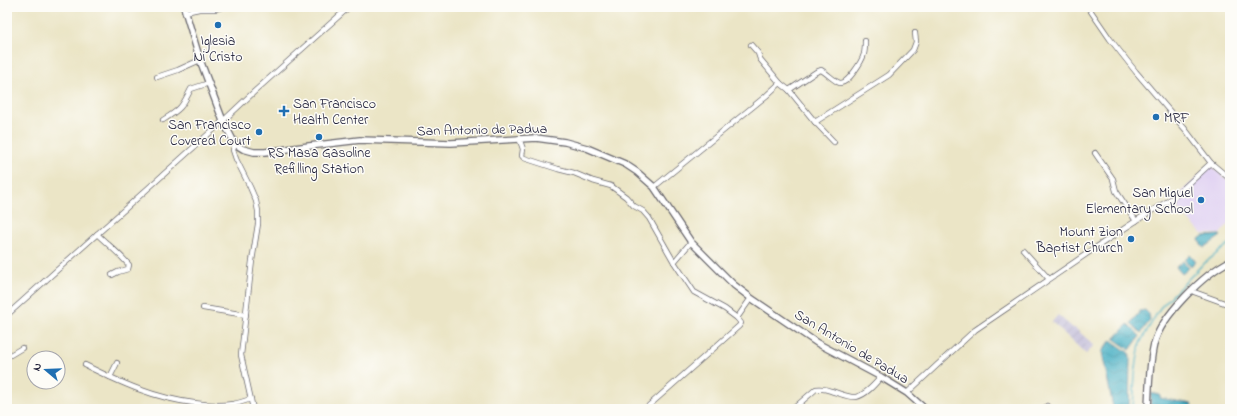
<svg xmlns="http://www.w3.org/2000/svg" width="1237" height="416" font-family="'Indie Flower',sans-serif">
<defs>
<pattern id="industrial-furrows" width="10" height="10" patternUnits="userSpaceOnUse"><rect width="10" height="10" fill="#c5c0da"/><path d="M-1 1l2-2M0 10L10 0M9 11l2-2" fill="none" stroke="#a9a5bc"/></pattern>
<pattern id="water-waves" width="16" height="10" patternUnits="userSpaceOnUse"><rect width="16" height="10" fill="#43adc2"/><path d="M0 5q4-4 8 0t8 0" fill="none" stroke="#388c9f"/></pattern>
</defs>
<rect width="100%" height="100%" fill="#fdfcf7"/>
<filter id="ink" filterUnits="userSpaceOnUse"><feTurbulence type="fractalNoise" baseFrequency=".025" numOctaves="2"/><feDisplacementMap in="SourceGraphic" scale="8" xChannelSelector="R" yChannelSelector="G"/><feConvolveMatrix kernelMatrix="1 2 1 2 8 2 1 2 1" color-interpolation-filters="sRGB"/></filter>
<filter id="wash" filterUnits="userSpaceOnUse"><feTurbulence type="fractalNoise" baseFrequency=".012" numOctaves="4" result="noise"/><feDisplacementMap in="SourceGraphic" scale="16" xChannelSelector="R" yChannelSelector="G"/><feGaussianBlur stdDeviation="0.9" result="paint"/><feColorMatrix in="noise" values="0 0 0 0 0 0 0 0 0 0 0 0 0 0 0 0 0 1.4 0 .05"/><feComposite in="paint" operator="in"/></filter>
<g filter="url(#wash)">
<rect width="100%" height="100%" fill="#ebe5c6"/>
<polygon fill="#e2d4f3" points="1211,165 1230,182 1230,222 1220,234 1202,234 1171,201"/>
<polygon fill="url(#industrial-furrows)" points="1058,315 1073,328 1075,328 1094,345 1086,354 1052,322"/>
<g fill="url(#water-waves)" stroke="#32687e">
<polygon points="1220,235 1221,236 1204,248 1201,245 1199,239 1203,236"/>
<polygon points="1190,255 1196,262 1191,267 1185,260"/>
<polygon points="1183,261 1189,268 1182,274 1176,267"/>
<polygon points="1145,310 1149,314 1150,320 1141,333 1131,323 1140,311"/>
<polygon points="1128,324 1140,336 1130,350 1114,339"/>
<polygon points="1111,340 1129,353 1130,357 1129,409 1115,409 1113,407 1102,352"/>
<polygon points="1151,393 1160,395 1160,398 1192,404 1191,409 1150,409"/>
</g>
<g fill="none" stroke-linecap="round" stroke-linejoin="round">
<polyline stroke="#43adc2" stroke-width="1.5" points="1133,409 1135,374 1140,343 1160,308 1201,266 1230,243"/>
</g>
</g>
<g filter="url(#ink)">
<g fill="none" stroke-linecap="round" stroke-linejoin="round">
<defs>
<g id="minor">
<polyline points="1088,7 1110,39 1136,72 1185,129 1211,163"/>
<polyline points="185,12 199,9 216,9 222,7"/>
<polyline points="751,45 758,53 760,59 780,83"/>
<polyline points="157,77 178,70 200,60"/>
<polyline points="789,90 815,122 889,75 913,50 916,42 915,33"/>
<path d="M 163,120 C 181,109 182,107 191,89 L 209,83"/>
<polyline points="815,122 834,142"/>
<polyline points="519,138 523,149 522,156 524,158 558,169 574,173 593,181 611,186 626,197 634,206 643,211 649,218 674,262"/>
<polyline points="235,144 233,150 236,159 250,187 256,201 258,211 258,224 252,261 241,355 253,409"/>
<polyline points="1095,153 1113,179 1116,191 1136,221"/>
<path d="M 654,187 L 766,96 L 780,83 L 789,90 L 816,72 L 821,70 C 827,73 835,82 840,83 C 848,84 862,61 864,54 C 865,50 865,45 865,41"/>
<path d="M 97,234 C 107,244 119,253 129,265 L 128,269 L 118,272 L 112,275"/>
<polyline points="691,242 674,262 694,292 725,309 737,318 751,298"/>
<polyline points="1023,250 1049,279"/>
<polyline points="1194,292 1230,305"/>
<polyline points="203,308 246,315"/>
<polyline points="7,315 223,121 255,91 349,7"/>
<polyline points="7,357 22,348"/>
<path d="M 85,365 C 121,383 154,398 194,403 C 207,405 220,406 233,404 C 239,403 245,401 251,399"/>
<polyline points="110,377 117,363"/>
<polyline points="907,393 975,330 1104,242 1148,213 1173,198 1211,163 1230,179"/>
<polyline points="645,409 739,326 741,323 737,318"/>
<path d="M 793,409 L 816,389 C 822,388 826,389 831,391 C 839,393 849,398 856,397 C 866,395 875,384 881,377"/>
<polyline points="1044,409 1047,406"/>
</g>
<g id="tertiary">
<polyline points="184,7 200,60 223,121 235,144 243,149 254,152 265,152 309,146 360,140 451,143 536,138 565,142 587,148 625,164 637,172 654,187 691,242 734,285 751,298 817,343 881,377 907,393 925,409"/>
<path d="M 1148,409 C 1149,388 1149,365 1154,344 C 1161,316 1204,274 1230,261"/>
</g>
</defs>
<use href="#minor" stroke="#68666c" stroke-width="6"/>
<use href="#tertiary" stroke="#68666c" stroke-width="8"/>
<use href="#minor" stroke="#fff" stroke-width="4.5"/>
<use href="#tertiary" stroke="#fff" stroke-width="5.5"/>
</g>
</g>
<g fill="#1f6fb2" stroke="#fdfcf7" stroke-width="1.5">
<circle cx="218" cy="25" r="4"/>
<path d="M282 105h4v4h4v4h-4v4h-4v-4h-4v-4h4z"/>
<circle cx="1156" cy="117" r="4"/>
<circle cx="259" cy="132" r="4"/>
<circle cx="319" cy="137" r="4"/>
<circle cx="1201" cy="200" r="4"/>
<circle cx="1131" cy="239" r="4"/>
</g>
<g text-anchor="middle" stroke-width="3" stroke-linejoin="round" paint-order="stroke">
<g font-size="14" fill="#22223b" stroke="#fdfcf7" text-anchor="end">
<text x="218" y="45" text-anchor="middle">Iglesia<tspan x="218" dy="16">Ni Cristo</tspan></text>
<text x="293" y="108" text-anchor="start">San Francisco<tspan x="293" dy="16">Health Center</tspan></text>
<text x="1164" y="122" text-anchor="start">MRF</text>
<text x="251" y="129">San Francisco<tspan x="251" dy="16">Covered Court</tspan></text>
<text x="319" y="157" text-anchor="middle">RS Masa Gasoline<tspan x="319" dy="16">Refilling Station</tspan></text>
<text x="1193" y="197">San Miguel<tspan x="1193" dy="16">Elementary School</tspan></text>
<text x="1123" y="236">Mount Zion<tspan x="1123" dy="16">Baptist Church</tspan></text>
</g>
<g font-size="14" fill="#22223b" stroke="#fdfcf7">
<text transform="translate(482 129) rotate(-1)" y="5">San Antonio de Padua</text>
<text transform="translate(852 346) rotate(31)" y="5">San Antonio de Padua</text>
</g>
</g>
<rect width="1237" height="416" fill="none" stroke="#fdfcf7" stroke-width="24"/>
<g transform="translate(46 370) rotate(289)"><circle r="19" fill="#fdfcf7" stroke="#a5a5ac"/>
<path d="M0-3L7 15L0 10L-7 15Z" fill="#1f6fb2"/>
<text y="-6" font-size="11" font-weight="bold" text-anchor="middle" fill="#22223b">N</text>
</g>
</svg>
